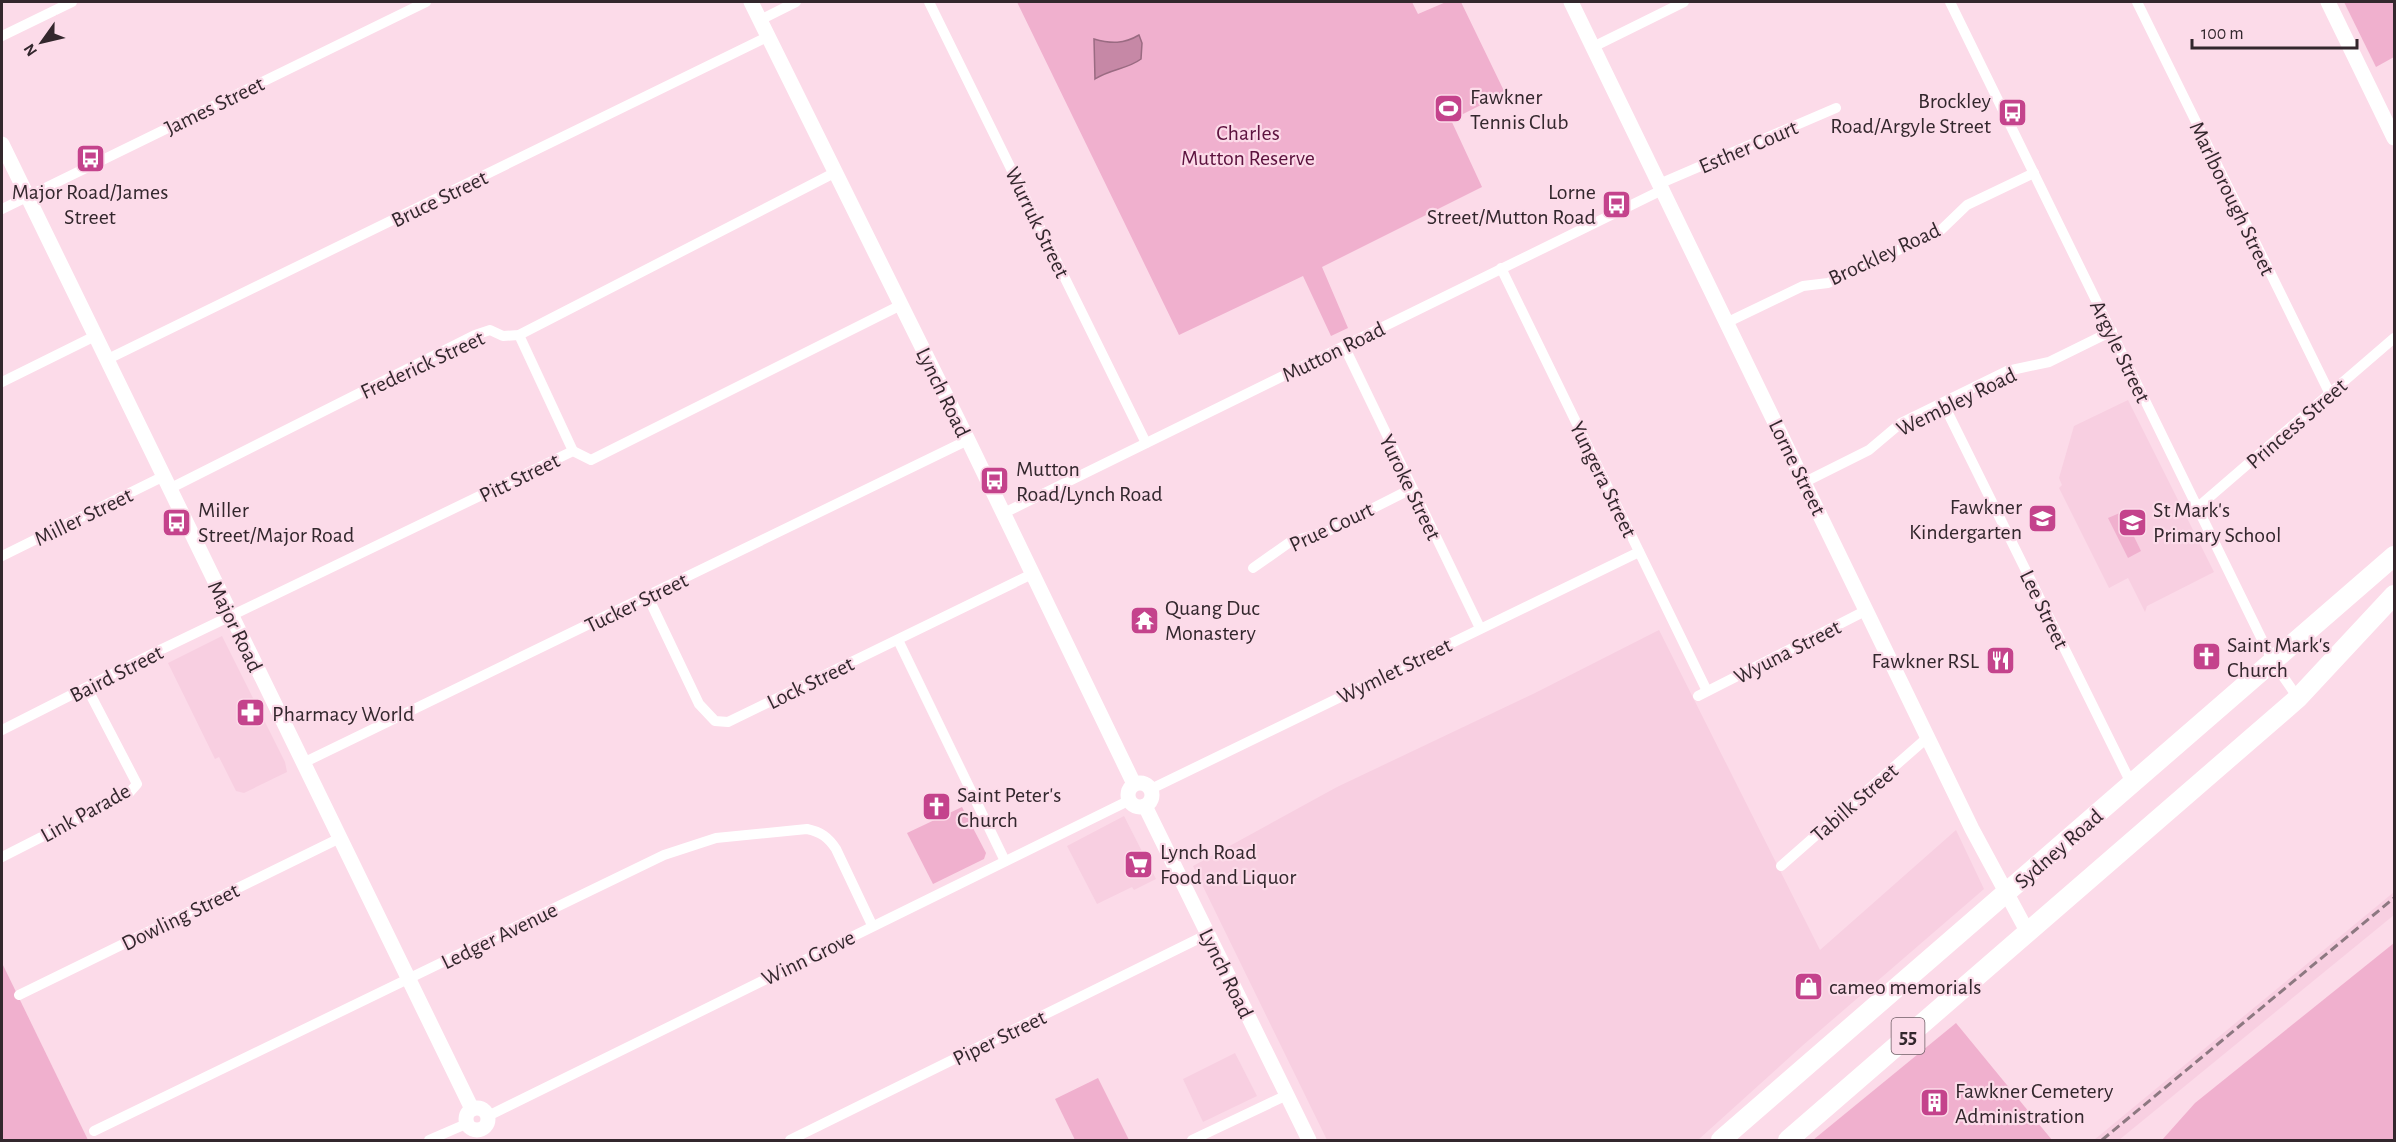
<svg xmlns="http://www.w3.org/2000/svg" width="2396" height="1142" font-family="'Alegreya Sans',sans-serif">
<rect width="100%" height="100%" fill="#fcdbe9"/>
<g fill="#f8cfe1">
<polygon points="2128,400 2214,572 2147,606 2145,612 2128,578 2109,588 2059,488 2062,485 2059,478 2074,426"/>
<polygon points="1659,630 1820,950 1956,830 1984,889 1802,1046 1698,1140 1327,1140 1193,866 1337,787 1535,693"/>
<polygon points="222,636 285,762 287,772 244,793 236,791 219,757 215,759 168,663"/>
<polygon points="1124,816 1156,879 1134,890 1132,887 1097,904 1067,846"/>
<polygon points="2394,892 2394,915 2119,1140 2094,1140"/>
<polygon points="1235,1053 1257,1096 1203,1122 1183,1079"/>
</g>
<g fill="#f0b0ce">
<polygon points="1017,2 1412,2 1418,14 1446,2 1461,2 1505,93 1451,120 1482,187 1322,267 1348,328 1331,336 1303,276 1179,335"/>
<polygon points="2344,2 2394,2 2394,57 2376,67"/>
<polygon points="2122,512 2141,551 2128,558 2108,518"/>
<polygon points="962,807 986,853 984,859 933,884 907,833"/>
<polygon points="2394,943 2394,1140 2162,1140 2195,1103"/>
<polygon points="2,963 88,1140 2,1140"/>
<polygon points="1956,1023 2052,1140 1813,1140"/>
<polygon points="1098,1078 1129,1140 1075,1140 1055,1099"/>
</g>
<path fill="#c688a6" stroke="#9a6b82" stroke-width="1.5" d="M 1139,35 L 1142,43 L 1141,59 C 1128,69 1110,69 1095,79 L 1094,39 C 1111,44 1124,44 1139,35 Z"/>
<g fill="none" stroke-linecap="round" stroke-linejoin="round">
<g stroke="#fff" stroke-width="10">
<polyline points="929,2 1146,443"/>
<polyline points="1950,2 2273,662 2298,698"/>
<polyline points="2137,2 2330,394"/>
<polyline points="760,20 796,2"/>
<polyline points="2,36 72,2"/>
<polyline points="1593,47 1684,2"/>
<polyline points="1659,184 1836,108"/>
<polyline points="2,209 426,2"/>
<polyline points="1501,268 1707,691"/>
<polyline points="1728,322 1803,286 1828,283 1941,230 1967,205 2034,173"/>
<polyline points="519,335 573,451"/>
<polyline points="1344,346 1480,628"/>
<polyline points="108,359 769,36"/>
<polyline points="2,382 95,336"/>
<polyline points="1943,403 2131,783"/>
<polyline points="1805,482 1869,450 1901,423 2007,371 2049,362 2112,331"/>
<polyline points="169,489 475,335 490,330 503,336 519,335 836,172"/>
<polyline points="2198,507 2394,338"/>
<polyline points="1004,513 1662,190"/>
<polyline points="2,556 164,476"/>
<polyline points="1253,568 1290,542 1328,531 1411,489"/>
<polyline points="648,597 699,704 715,721 728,722 1032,574"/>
<polyline points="898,640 1005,861"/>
<polyline points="1698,696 1867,610"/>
<polyline points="2,730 158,651 573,451 591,460 901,305"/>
<polyline points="303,763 968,440"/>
<polyline points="1151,789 1639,552"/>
<polyline points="2,857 130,792 137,784 87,688"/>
<polyline points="1781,866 1928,737"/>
<polyline points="19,995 340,838"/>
<polyline points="488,1116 1130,800"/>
<path d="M 94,1131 L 664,855 L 716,838 L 807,829 C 821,832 828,837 836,849 L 872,925"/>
<polyline points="429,1140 466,1124"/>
<polyline points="790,1140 1208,934"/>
<polyline points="1192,1140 1287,1095"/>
</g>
<g stroke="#fff" stroke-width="15">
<polyline points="751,2 968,440 1134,784"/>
<polyline points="1571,2 1972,829 2027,931"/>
<polyline points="2328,2 2394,138"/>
<polyline points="2,144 472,1109"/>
<circle cx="1140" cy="795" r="12"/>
<polyline points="1145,806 1309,1140"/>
<circle cx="477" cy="1119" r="11"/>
</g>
<g stroke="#fff" stroke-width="20">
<polyline points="1721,1140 2394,556"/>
<polyline points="1788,1140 2298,698 2394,595"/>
</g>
<polyline stroke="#8d7881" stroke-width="3" stroke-dasharray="9 4.5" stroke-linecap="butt" points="2102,1140 2394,898"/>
</g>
<defs>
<symbol id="stadium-square" viewBox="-11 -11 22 22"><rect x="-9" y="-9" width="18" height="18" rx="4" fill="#c4438c" stroke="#fcdbe9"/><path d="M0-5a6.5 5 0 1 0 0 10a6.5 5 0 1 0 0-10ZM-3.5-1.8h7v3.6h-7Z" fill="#fff"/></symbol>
<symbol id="bus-square" viewBox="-11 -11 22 22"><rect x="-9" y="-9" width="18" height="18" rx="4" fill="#c4438c" stroke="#fcdbe9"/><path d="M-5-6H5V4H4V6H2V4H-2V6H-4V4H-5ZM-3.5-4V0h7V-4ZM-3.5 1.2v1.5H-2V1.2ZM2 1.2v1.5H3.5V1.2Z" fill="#fff"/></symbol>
<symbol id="school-square" viewBox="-11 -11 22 22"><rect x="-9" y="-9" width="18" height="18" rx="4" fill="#c4438c" stroke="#fcdbe9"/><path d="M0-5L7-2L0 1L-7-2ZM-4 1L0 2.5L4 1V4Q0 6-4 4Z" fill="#fff"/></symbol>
<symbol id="temple-square" viewBox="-11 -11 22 22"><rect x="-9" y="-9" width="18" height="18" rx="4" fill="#c4438c" stroke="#fcdbe9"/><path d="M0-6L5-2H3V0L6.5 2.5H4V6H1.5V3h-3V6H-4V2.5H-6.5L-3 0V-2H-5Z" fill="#fff"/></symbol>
<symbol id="church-square" viewBox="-11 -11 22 22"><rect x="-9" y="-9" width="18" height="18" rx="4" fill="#c4438c" stroke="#fcdbe9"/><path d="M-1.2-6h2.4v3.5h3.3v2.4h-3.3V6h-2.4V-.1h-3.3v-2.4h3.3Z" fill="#fff"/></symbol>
<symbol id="restaurant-square" viewBox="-11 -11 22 22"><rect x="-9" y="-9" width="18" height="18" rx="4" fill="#c4438c" stroke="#fcdbe9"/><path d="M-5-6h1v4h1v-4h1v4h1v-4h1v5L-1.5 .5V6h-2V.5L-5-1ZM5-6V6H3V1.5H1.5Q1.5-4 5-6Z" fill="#fff"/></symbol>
<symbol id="pharmacy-square" viewBox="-11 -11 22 22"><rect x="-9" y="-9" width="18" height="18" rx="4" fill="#c4438c" stroke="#fcdbe9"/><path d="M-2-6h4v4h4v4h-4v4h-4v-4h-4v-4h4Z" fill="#fff"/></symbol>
<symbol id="supermarket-square" viewBox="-11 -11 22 22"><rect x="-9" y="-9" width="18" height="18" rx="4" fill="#c4438c" stroke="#fcdbe9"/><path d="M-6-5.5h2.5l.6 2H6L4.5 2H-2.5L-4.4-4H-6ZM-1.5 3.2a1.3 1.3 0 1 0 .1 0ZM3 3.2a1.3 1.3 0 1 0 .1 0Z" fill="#fff"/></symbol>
<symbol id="shop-square" viewBox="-11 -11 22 22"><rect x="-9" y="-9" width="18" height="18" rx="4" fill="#c4438c" stroke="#fcdbe9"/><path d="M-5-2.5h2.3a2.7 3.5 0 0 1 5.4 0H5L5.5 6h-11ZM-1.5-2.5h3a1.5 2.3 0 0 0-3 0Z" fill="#fff"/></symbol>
<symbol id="building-square" viewBox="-11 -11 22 22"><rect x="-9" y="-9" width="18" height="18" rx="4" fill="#c4438c" stroke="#fcdbe9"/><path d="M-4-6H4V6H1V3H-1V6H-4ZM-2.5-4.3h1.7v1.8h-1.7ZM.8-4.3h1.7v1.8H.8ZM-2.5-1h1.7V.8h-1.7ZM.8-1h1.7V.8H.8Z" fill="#fff"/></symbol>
</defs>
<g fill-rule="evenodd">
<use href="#stadium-square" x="1432" y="92" width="33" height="33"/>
<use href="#bus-square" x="1996" y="96" width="33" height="33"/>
<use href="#bus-square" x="74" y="142" width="33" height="33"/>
<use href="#bus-square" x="1600" y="188" width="33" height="33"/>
<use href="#bus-square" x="978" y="464" width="33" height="33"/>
<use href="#school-square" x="2026" y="502" width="33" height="33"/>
<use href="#bus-square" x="160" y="506" width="33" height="33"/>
<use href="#school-square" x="2116" y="506" width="33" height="33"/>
<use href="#temple-square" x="1128" y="604" width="33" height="33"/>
<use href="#church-square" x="2190" y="640" width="33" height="33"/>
<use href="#restaurant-square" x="1984" y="644" width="33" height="33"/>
<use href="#pharmacy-square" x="234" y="696" width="33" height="33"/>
<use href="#church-square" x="920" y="790" width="33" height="33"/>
<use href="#supermarket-square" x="1122" y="848" width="33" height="33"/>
<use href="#shop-square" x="1792" y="970" width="33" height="33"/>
<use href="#building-square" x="1918" y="1086" width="33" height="33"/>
</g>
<g text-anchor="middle" stroke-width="4.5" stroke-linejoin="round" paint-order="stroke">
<rect fill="#fcdbe9" stroke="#6f5d65" stroke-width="1.5" x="1891.5" y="1018" width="33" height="36" rx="4.5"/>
<g font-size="21" font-weight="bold" fill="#33272d">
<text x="1908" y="1043">55</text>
</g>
<g font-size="22" fill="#33272d" stroke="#fcdbe9" text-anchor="start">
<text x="1470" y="104">Fawkner<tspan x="1470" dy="25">Tennis Club</tspan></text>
<text x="1991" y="108" text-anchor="end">Brockley<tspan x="1991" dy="25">Road/Argyle Street</tspan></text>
<text x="90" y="199" text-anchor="middle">Major Road/James<tspan x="90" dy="25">Street</tspan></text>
<text x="1596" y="199" text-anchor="end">Lorne<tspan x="1596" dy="25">Street/Mutton Road</tspan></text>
<text x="1016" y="476">Mutton<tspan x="1016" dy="25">Road/Lynch Road</tspan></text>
<text x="2022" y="514" text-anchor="end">Fawkner<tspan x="2022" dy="25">Kindergarten</tspan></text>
<text x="198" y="517">Miller<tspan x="198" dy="25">Street/Major Road</tspan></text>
<text x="2153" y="517">St Mark's<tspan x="2153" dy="25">Primary School</tspan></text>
<text x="1165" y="615">Quang Duc<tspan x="1165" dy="25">Monastery</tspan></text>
<text x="2227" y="652">Saint Mark's<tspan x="2227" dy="25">Church</tspan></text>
<text x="1979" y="668" text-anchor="end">Fawkner RSL</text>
<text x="272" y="721">Pharmacy World</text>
<text x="957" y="802">Saint Peter's<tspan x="957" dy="25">Church</tspan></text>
<text x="1160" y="859">Lynch Road<tspan x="1160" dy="25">Food and Liquor</tspan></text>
<text x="1829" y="994">cameo memorials</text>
<text x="1955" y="1098">Fawkner Cemetery<tspan x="1955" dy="25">Administration</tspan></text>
</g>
<g font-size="22" fill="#33272d" stroke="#fcdbe9">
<text transform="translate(214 105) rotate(-26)" y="8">James Street</text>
<text transform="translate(1748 146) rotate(-23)" y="8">Esther Court</text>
<text transform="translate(439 198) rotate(-26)" y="8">Bruce Street</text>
<text transform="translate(2233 198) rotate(64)" y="8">Marlborough Street</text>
<text transform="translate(1038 222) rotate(64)" y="8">Wurruk Street</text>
<text transform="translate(1884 253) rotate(-25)" y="8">Brockley Road</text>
<text transform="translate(1333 351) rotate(-26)" y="8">Mutton Road</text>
<text transform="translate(2121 351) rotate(64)" y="8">Argyle Street</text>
<text transform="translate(422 364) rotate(-25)" y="8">Frederick Street</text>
<text transform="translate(944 392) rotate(64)" y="8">Lynch Road</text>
<text transform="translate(1956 401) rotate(-26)" y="8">Wembley Road</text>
<text transform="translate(2296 423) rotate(-41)" y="8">Princess Street</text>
<text transform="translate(1798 467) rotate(64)" y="8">Lorne Street</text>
<text transform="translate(519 477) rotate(-26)" y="8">Pitt Street</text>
<text transform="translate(1604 479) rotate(64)" y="8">Yungera Street</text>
<text transform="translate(1411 487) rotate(64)" y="8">Yuroke Street</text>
<text transform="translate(83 516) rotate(-26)" y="8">Miller Street</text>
<text transform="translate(1331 526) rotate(-25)" y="8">Prue Court</text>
<text transform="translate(636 602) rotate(-26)" y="8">Tucker Street</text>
<text transform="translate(2045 609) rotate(64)" y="8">Lee Street</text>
<text transform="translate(236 626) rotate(64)" y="8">Major Road</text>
<text transform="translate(1787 651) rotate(-27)" y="8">Wyuna Street</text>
<text transform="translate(1394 670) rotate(-26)" y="8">Wymlet Street</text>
<text transform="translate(116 673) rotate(-27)" y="8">Baird Street</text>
<text transform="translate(810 682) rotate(-26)" y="8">Lock Street</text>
<text transform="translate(1854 802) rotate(-41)" y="8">Tabilk Street</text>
<text transform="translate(85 812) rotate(-29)" y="8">Link Parade</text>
<text transform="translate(2058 848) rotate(-41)" y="8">Sydney Road</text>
<text transform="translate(180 916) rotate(-26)" y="8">Dowling Street</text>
<text transform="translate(499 935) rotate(-26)" y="8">Ledger Avenue</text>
<text transform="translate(808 957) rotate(-26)" y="8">Winn Grove</text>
<text transform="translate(1227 973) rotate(64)" y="8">Lynch Road</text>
<text transform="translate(999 1037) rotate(-26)" y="8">Piper Street</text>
</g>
<g font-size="22" fill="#5c123e" stroke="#fcdbe9">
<text x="1248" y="140">Charles<tspan x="1248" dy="25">Mutton Reserve</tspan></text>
</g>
</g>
<rect width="2396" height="1142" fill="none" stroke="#33272d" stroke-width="6"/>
<g transform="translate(42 42) rotate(236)" stroke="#fcdbe9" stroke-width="4.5" paint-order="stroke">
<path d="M0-4.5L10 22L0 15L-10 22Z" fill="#33272d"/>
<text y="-9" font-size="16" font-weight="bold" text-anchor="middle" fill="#33272d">N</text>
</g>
<path d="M2192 39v9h165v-9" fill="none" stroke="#33272d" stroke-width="3"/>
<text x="2201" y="39" font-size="18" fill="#33272d" stroke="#fcdbe9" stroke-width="4.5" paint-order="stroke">100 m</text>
</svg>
